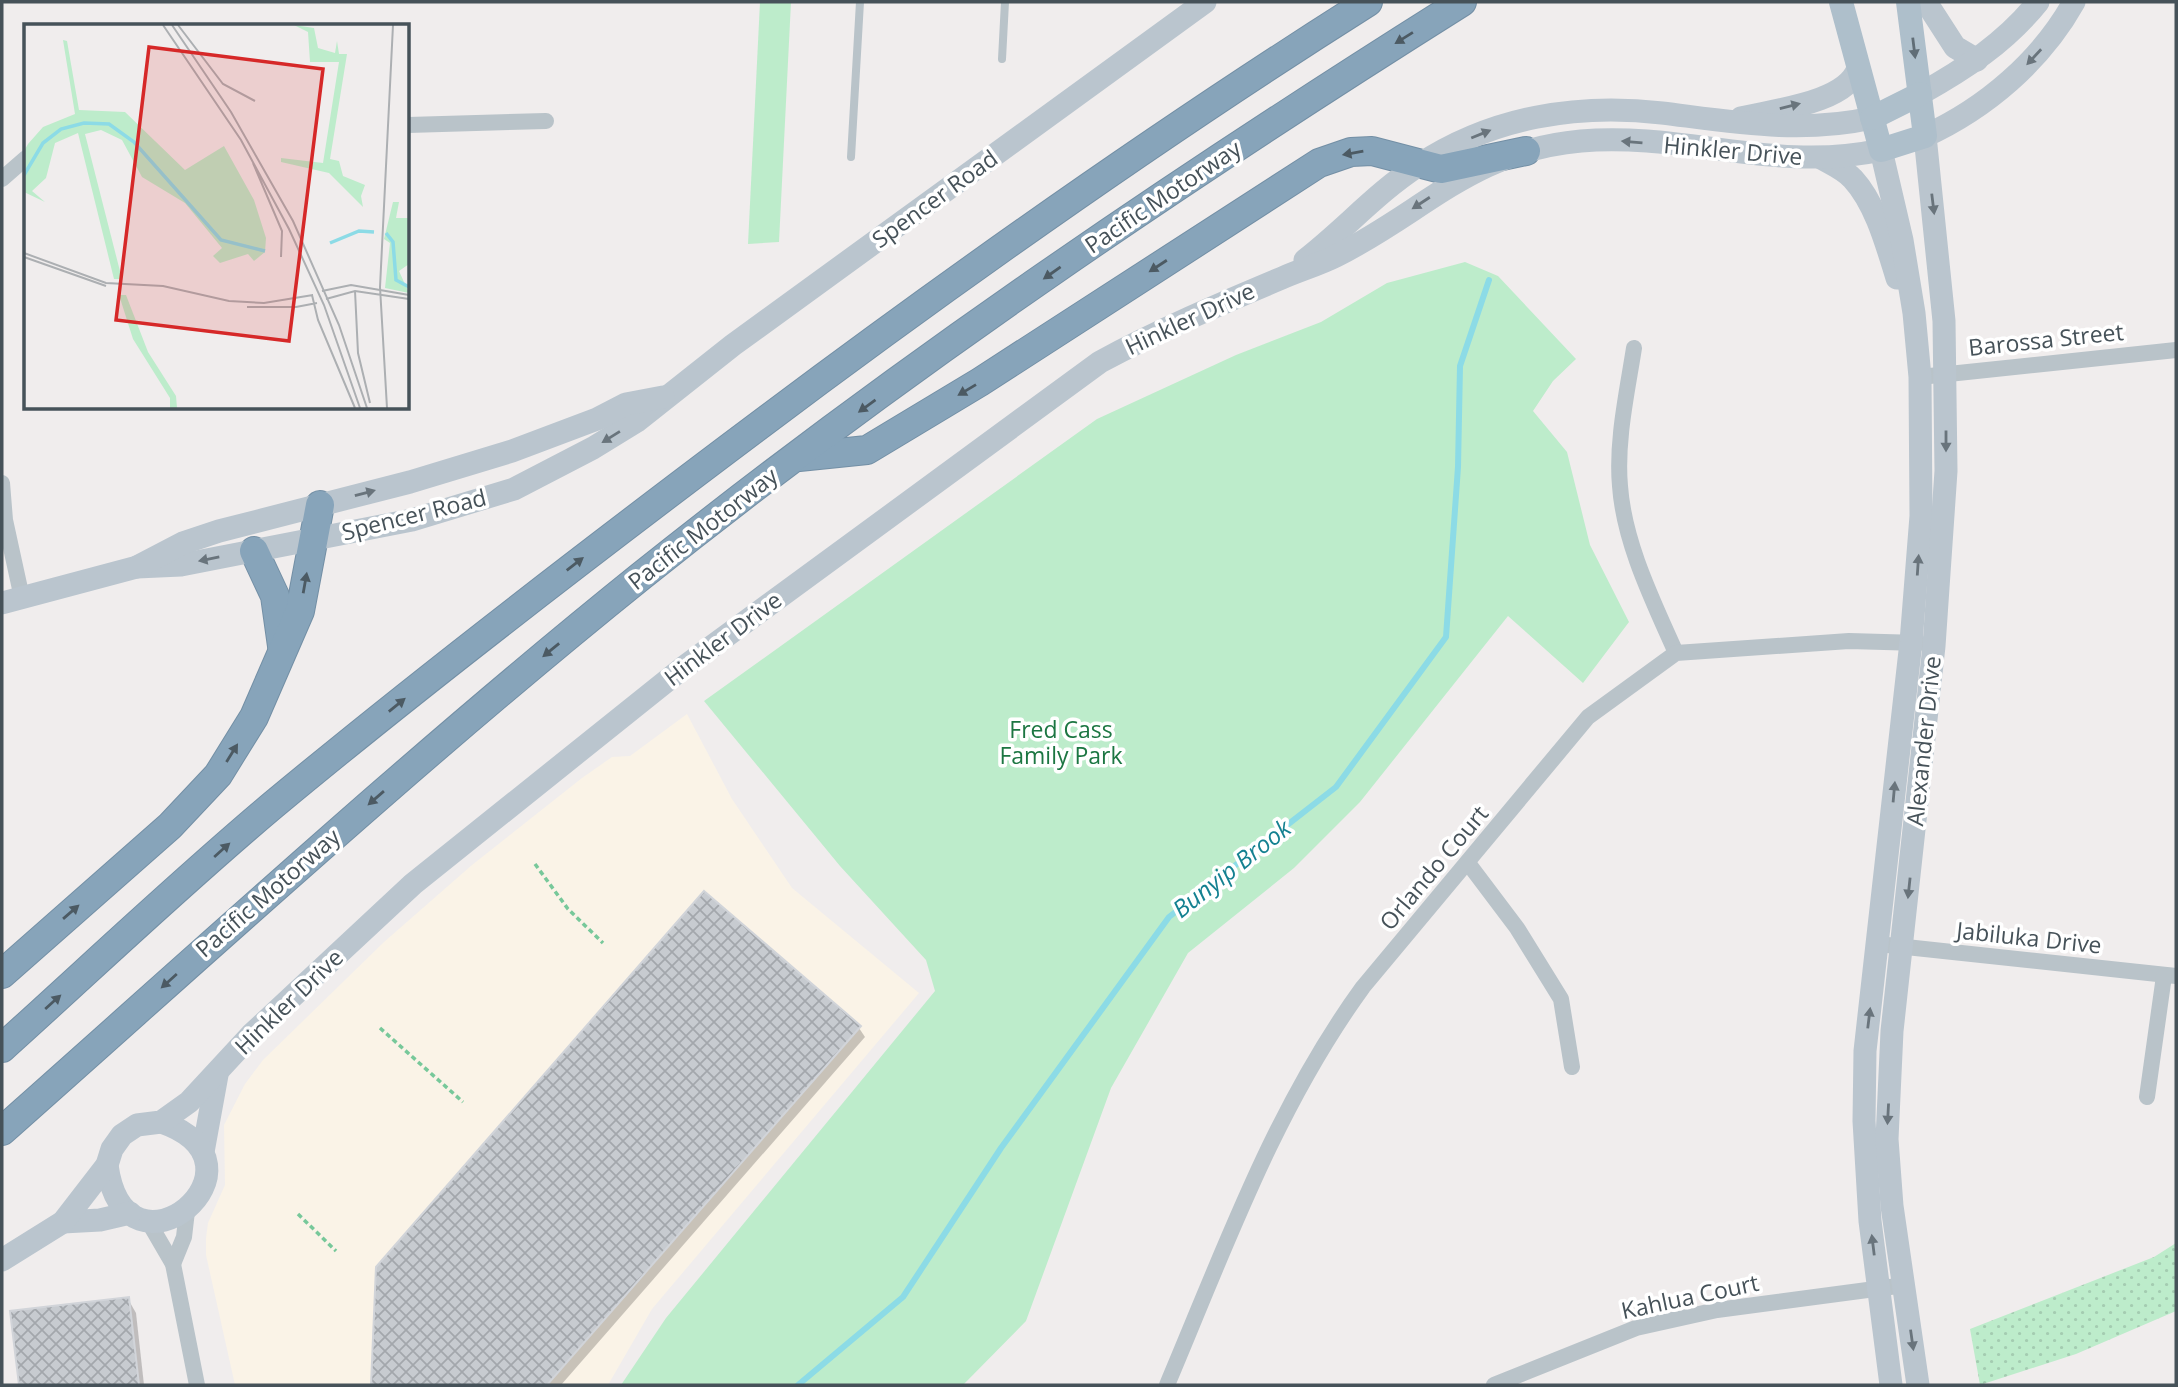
<svg xmlns="http://www.w3.org/2000/svg" width="2178" height="1387" font-family="'Open Sans',sans-serif">
<defs>
<pattern id="grass-dots" width="8" height="8" patternUnits="userSpaceOnUse" patternTransform="scale(1.75)"><rect width="8" height="8" fill="#bdeccb"/><path d="M2 2h.1M6 6h.1" fill="none" stroke="#a4ccb1" stroke-width="1.8" stroke-linecap="round"/></pattern>
<pattern id="building-cross-hatch" width="8" height="8" patternUnits="userSpaceOnUse" patternTransform="scale(1.75)"><rect width="8" height="8" fill="#c7cbd0"/><path d="M0 0l8 8M0 8l8-8" fill="none" stroke="#a3a7ac"/></pattern>
</defs>
<rect width="100%" height="100%" fill="#f0eded"/>
<polygon fill="#faf3e7" points="687,714 732,799 792,888 919,993 652,1309 608,1385 235,1385 206,1255 206,1238 208,1223 225,1185 224,1125 245,1084 263,1060 384,942 472,865 582,778 612,757 630,756"/>
<polygon fill="url(#grass-dots)" points="2176,1243 2176,1311 2076,1354 1980,1385 1970,1329 2154,1257"/>
<g fill="#bdeccb">
<polygon points="760,2 791,2 779,242 748,244"/>
<polygon points="1465,262 1498,276 1576,359 1553,381 1533,411 1567,452 1590,545 1629,622 1583,683 1508,616 1360,802 1294,868 1188,953 1111,1088 1026,1321 963,1385 621,1385 666,1318 935,991 926,960 840,866 704,701 1097,419 1236,355 1321,322 1387,283"/>
</g>
<g fill="#0003">
<polygon points="859,1028 865,1037 561,1385 372,1385 378,1267"/>
<polygon points="128,1299 136,1313 144,1385 21,1385 12,1313"/>
</g>
<g fill="none" stroke-linecap="round" stroke-linejoin="round">
<polyline stroke="#8cdbe6" stroke-width="6" points="798,1385 903,1297 1001,1148 1169,917 1336,787 1446,637 1458,467 1460,366 1489,280"/>
</g>
<g fill="url(#building-cross-hatch)" stroke="#d1d4d9" stroke-width="2">
<polygon points="704,891 861,1026 547,1385 371,1385 376,1267"/>
<polygon points="129,1297 139,1385 19,1385 10,1311"/>
</g>
<g fill="none" stroke-linecap="round" stroke-linejoin="round">
<defs>
<g id="highway">
<polyline points="799,457 867,450 980,382 1319,163 1351,152 1372,151 1441,169 1526,151"/>
<polyline points="254,551 275,596 282,646"/>
<polyline points="2,974 170,826 218,775 254,717 300,611 320,505"/>
<path d="M 2,1048 C 92,967 180,883 273,805 C 421,682 575,564 729,448 C 937,291 1148,141 1368,2"/>
<path d="M 2,1131 C 213,944 420,754 640,577 C 901,368 1179,180 1462,2"/>
</g>
</defs>
<use href="#highway" stroke="#738fa5" stroke-width="30"/>
<g stroke="#77c89a" stroke-width="3.5" stroke-dasharray="5 3.5" stroke-linecap="butt">
<polyline points="535,864 568,909 603,943"/>
<polyline points="380,1028 463,1102"/>
<polyline points="298,1214 336,1251"/>
</g>
<g stroke="#b9c3c9" stroke-width="8">
<polyline points="1002,59 1005,2"/>
<polyline points="851,157 860,2"/>
</g>
<g stroke="#b9c3c9" stroke-width="16">
<polyline points="408,125 546,121"/>
<polyline points="2,179 26,158"/>
<path d="M 1634,348 C 1627,393 1616,441 1620,486 C 1624,543 1653,601 1676,653"/>
<polyline points="1920,377 2176,350"/>
<polyline points="2,483 5,520 22,598"/>
<polyline points="1468,863 1517,928 1561,999 1572,1067"/>
<polyline points="1878,944 2176,976"/>
<polyline points="2147,1097 2164,976"/>
<polyline points="148,1221 173,1264 197,1385"/>
<polyline points="173,1264 184,1237 187,1211"/>
<path d="M 1167,1385 C 1225,1248 1275,1108 1363,987 L 1588,717 L 1676,653 L 1849,641 L 1919,643"/>
<polyline points="1494,1385 1636,1328 1717,1310 1905,1285"/>
</g>
<g stroke="#bac5ce" stroke-width="23">
<polyline points="1926,2 1955,47 1977,60"/>
<path d="M 1920,94 C 1965,69 2006,42 2038,2"/>
<path d="M 1741,118 C 1773,110 1847,103 1858,68"/>
<path d="M 1821,158 C 1832,164 1845,170 1853,179 C 1876,204 1887,246 1897,278"/>
<path d="M 1305,260 C 1344,230 1377,192 1419,165 C 1492,117 1577,103 1662,113 C 1734,122 1800,134 1872,118"/>
<polyline points="137,567 181,565 412,520 514,489 593,448 637,421 733,345 1205,2"/>
<polyline points="2,603 137,567 183,543 219,531 410,482 512,451 597,419 626,404 663,397"/>
<polyline points="203,1152 217,1075"/>
<path d="M 107,1165 C 125,1296 283,1164 161,1122"/>
<polyline points="63,1222 100,1220 130,1213"/>
<path d="M 2,1260 L 63,1222 L 107,1165 L 112,1149 L 122,1135 L 137,1125 L 161,1122 L 189,1102 L 251,1035 L 413,884 L 684,667 L 1100,362 C 1159,330 1220,304 1282,278 C 1300,270 1318,265 1336,256 C 1426,211 1471,151 1581,141 C 1683,132 1776,173 1881,150 L 1902,240 L 1914,313 L 1920,377 L 1921,516 L 1911,642 L 1865,1051 L 1864,1121 L 1870,1221 L 1891,1385"/>
<path d="M 1918,1385 L 1892,1206 L 1887,1139 L 1892,1031 L 1934,646 L 1946,471 L 1944,321 L 1925,136 C 1986,108 2041,61 2074,2"/>
</g>
<g stroke="#aebfcb" stroke-width="24">
<polyline points="1841,2 1881,150 1925,136 1908,2"/>
<polyline points="1872,118 1920,94"/>
</g>
<use href="#highway" stroke="#87a4ba" stroke-width="28"/>
</g>
<defs><path id="oneway-solid" d="M-6-.8H1V-3.2L6.5 0L1 3.2V.8H-6Z" transform="scale(1.75)"/></defs>
<g fill="#4c5a63">
<use href="#oneway-solid" transform="translate(1404 38) rotate(148)"/>
<use href="#oneway-solid" transform="translate(1353 153) rotate(170)"/>
<use href="#oneway-solid" transform="translate(1158 266) rotate(147)"/>
<use href="#oneway-solid" transform="translate(1052 273) rotate(145)"/>
<use href="#oneway-solid" transform="translate(967 390) rotate(149)"/>
<use href="#oneway-solid" transform="translate(867 406) rotate(144)"/>
<use href="#oneway-solid" transform="translate(575 564) rotate(-38)"/>
<use href="#oneway-solid" transform="translate(305 583) rotate(-80)"/>
<use href="#oneway-solid" transform="translate(551 650) rotate(141)"/>
<use href="#oneway-solid" transform="translate(397 705) rotate(-39)"/>
<use href="#oneway-solid" transform="translate(232 753) rotate(-58)"/>
<use href="#oneway-solid" transform="translate(376 798) rotate(139)"/>
<use href="#oneway-solid" transform="translate(222 850) rotate(-42)"/>
<use href="#oneway-solid" transform="translate(71 912) rotate(-41)"/>
<use href="#oneway-solid" transform="translate(169 981) rotate(138)"/>
<use href="#oneway-solid" transform="translate(53 1002) rotate(-42)"/>
</g>
<use fill="#606d76" href="#oneway-solid" transform="translate(1914 48) rotate(83)"/>
<g fill="#69747c">
<use href="#oneway-solid" transform="translate(2034 57) rotate(133)"/>
<use href="#oneway-solid" transform="translate(1790 106) rotate(-14)"/>
<use href="#oneway-solid" transform="translate(1481 134) rotate(-22)"/>
<use href="#oneway-solid" transform="translate(1632 142) rotate(-175)"/>
<use href="#oneway-solid" transform="translate(1421 203) rotate(147)"/>
<use href="#oneway-solid" transform="translate(1933 204) rotate(83)"/>
<use href="#oneway-solid" transform="translate(611 437) rotate(148)"/>
<use href="#oneway-solid" transform="translate(1946 441) rotate(90)"/>
<use href="#oneway-solid" transform="translate(365 493) rotate(-15)"/>
<use href="#oneway-solid" transform="translate(209 559) rotate(169)"/>
<use href="#oneway-solid" transform="translate(1918 565) rotate(-86)"/>
<use href="#oneway-solid" transform="translate(1894 792) rotate(-85)"/>
<use href="#oneway-solid" transform="translate(1909 888) rotate(96)"/>
<use href="#oneway-solid" transform="translate(1869 1018) rotate(-83)"/>
<use href="#oneway-solid" transform="translate(1888 1114) rotate(93)"/>
<use href="#oneway-solid" transform="translate(1873 1245) rotate(-97)"/>
<use href="#oneway-solid" transform="translate(1912 1340) rotate(82)"/>
</g>
<g text-anchor="middle" stroke-width="7" stroke-linejoin="round" paint-order="stroke">
<g font-size="23" fill="#465259" stroke="#fff">
<text transform="translate(1733 151) rotate(5)" y="8">Hinkler Drive</text>
<text transform="translate(1163 197) rotate(-34)" y="8">Pacific Motorway</text>
<text transform="translate(935 199) rotate(-36)" y="8">Spencer Road</text>
<text transform="translate(1190 319) rotate(-25)" y="8">Hinkler Drive</text>
<text transform="translate(2046 340) rotate(-6)" y="8">Barossa Street</text>
<text transform="translate(414 515) rotate(-14)" y="8">Spencer Road</text>
<text transform="translate(703 529) rotate(-38)" y="8">Pacific Motorway</text>
<text transform="translate(723 639) rotate(-37)" y="8">Hinkler Drive</text>
<text transform="translate(1924 741) rotate(-84)" y="8">Alexander Drive</text>
<text transform="translate(1434 868) rotate(-50)" y="8">Orlando Court</text>
<text transform="translate(268 893) rotate(-41)" y="8">Pacific Motorway</text>
<text transform="translate(2029 938) rotate(6)" y="8">Jabiluka Drive</text>
<text transform="translate(289 1002) rotate(-44)" y="8">Hinkler Drive</text>
<text transform="translate(1690 1297) rotate(-12)" y="8">Kahlua Court</text>
</g>
<g font-size="23" fill="#1c7642" stroke="#fff">
<text x="1061" y="738">Fred Cass<tspan x="1061" dy="26">Family Park</tspan></text>
</g>
<g font-size="24" font-style="italic" fill="#148191" stroke="#fff">
<text transform="translate(1232 869) rotate(-38)" y="8">Bunyip Brook</text>
</g>
</g>
<g transform="translate(24 24)">
<rect width="385" height="385" fill="#f0eded"/>
<path d="M 95,271 L 102,271 L 124,328 L 152,372 L 153,384 L 146,384 L 146,374 L 109,315 Z" fill="#bdeccb"/>
<path d="M 270,1 L 290,4 L 294,24 L 311,29 L 313,17 L 315,30 L 323,30 L 306,135 L 315,137 L 319,152 L 341,161 L 337,172 L 339,183 L 305,149 L 257,138 L 257,134 L 299,139 L 315,38 L 286,38 L 284,8 ZM 39,16 L 43,17 L 55,86 L 101,88 L 161,146 L 200,122 L 230,176 L 242,214 L 241,228 L 230,237 L 224,230 L 196,239 L 189,232 L 198,224 L 161,179 L 118,153 L 98,116 L 77,106 L 61,110 L 98,255 L 90,255 L 54,109 L 31,119 L 22,154 L 8,167 L 21,178 L 0,168 L 0,127 L 4,120 L 19,103 L 51,90 ZM 369,178 L 375,178 L 372,194 L 385,194 L 385,240 L 375,247 L 385,269 L 361,264 L 366,219 L 360,215 Z" fill="#bdeccb"/>
<path fill="none" stroke="#8cdbe6" stroke-width="3.5" d="M 0,151 L 19,119 L 37,105 L 60,99 L 85,100 L 110,118 L 197,216 L 241,227M 362,209 L 369,218 L 372,256 L 385,263M 306,219 L 335,207 L 350,208"/>
<path fill="none" stroke="#acafb2" stroke-width="2" d="M 139,1 L 217,116 L 265,205 L 300,281 L 336,384M 148,1 L 207,88 L 269,197 L 315,301 L 343,384M 154,1 L 199,60 L 231,77M 229,139 L 258,207 L 257,233M 0,229 L 82,259 L 139,262 L 205,277 L 240,279 L 289,271M 0,233 L 82,262M 298,267 L 327,261 L 385,271M 331,267 L 334,329 L 346,379M 288,271 L 294,296 L 331,384M 302,275 L 331,267 L 385,275M 223,283 L 272,283 L 293,279M 363,384 L 356,263 L 369,1"/>
<path fill="#d62828" fill-opacity="0.15" stroke="#d62828" stroke-width="3.5" d="M 125,23 L 299,45 L 265,317 L 92,296 Z"/>
<rect width="385" height="385" fill="none" stroke="#465259" stroke-width="3.5"/>
</g>
<rect width="2178" height="1387" fill="none" stroke="#465259" stroke-width="7"/>
</svg>
